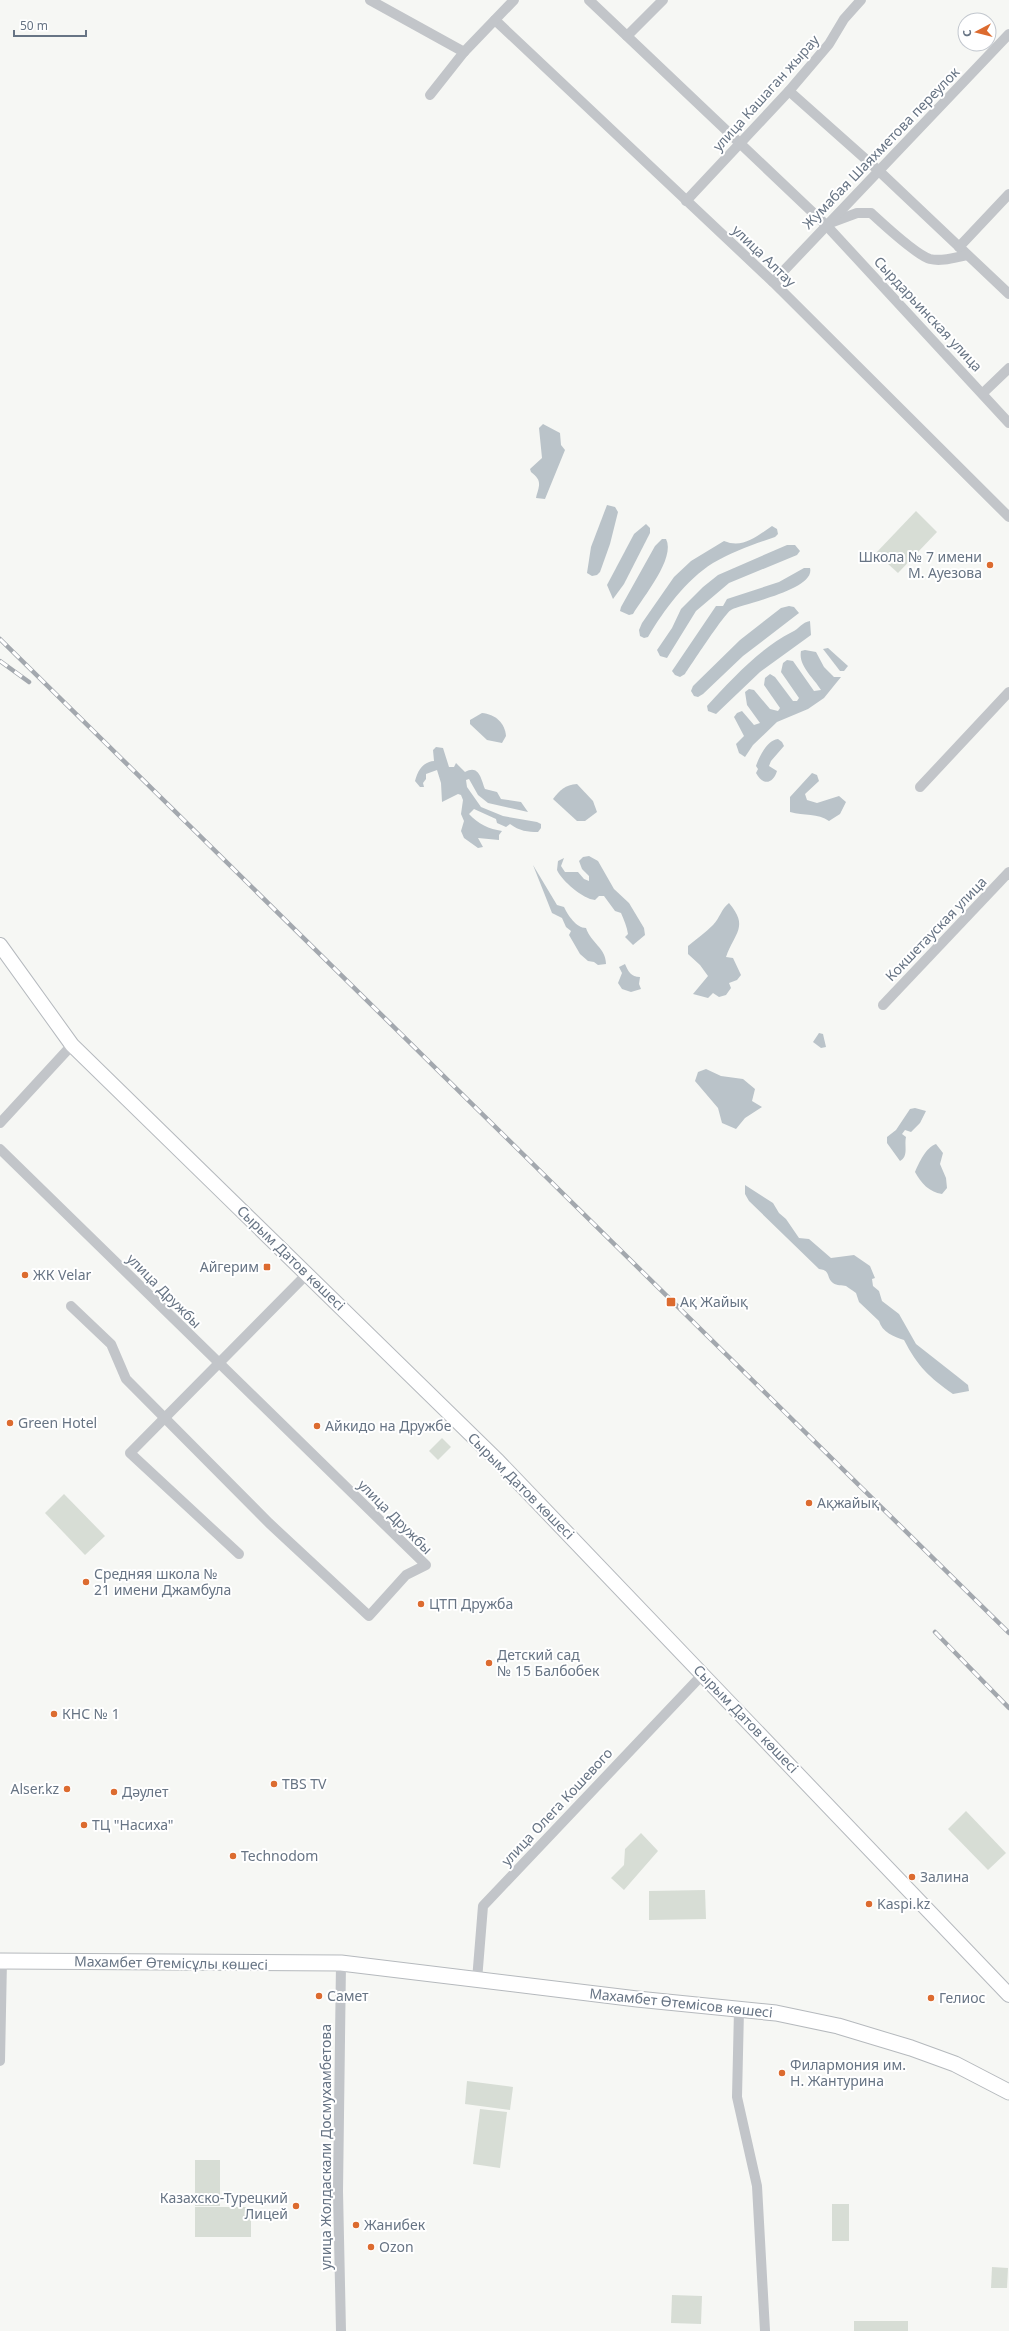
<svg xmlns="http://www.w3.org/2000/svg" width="1009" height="2331" font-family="'Noto Sans',sans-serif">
<rect width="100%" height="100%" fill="#f6f7f4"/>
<g fill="#d7ddd5">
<polygon points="916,511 937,532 898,573 876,553"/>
<polygon points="442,1438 451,1447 438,1460 429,1451"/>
<polygon points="64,1494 105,1536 85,1555 45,1513"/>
<polygon points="966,1811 1006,1853 988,1870 948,1829"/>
<polygon points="641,1833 658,1851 624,1890 611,1878 624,1865 625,1849"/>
<polygon points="705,1890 706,1919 649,1920 649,1891"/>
<polygon points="467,2081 513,2087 510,2110 465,2104"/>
<polygon points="480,2109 507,2112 500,2168 473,2164"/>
<rect x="195" y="2160" width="25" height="46"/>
<rect x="832" y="2204" width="17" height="37"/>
<rect x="195" y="2207" width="56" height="30"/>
<polygon points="992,2267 1008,2268 1007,2288 991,2288"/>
<polygon points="672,2295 702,2296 701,2324 671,2323"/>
<rect x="854" y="2321" width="54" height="10"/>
</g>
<g fill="#bac3c9">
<path d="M 543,424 L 560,433 L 561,445 L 565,450 L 545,499 L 536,498 C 539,486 543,481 531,472 L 530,469 L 542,458 L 539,428 Z"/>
<polygon points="607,505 615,507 618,512 610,544 600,572 597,575 592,576 587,573 591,547"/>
<polygon points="646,524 650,528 650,533 624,584 613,599 607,585 634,534"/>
<path d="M 772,526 L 777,529 L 778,534 L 775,537 C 754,544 732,552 713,563 C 686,580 664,610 648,637 L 644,638 L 640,636 L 639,630 L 642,623 L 674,577 L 691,561 L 724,541 C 743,549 757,536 772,526 Z"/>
<path d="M 662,539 L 666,539 C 676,558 643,597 633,614 L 629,615 L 620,611 L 621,607 L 655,546 Z"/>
<polygon points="787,545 795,545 800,551 797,555 729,583 696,611 667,658 660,656 657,650 672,628 681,609 703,587 718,575"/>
<path d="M 804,568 L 810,568 C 816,590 745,603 731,610 C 725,613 691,665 685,674 L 680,677 L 675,675 L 672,671 L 716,606 L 723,606 L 727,599 L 779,582 Z"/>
<polygon points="789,606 794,607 799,613 743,656 703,694 698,697 694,696 691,691 693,686 740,640 781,608"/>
<path d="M 810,621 L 811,635 L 760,672 L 716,714 L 708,711 L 707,706 C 732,679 759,649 792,632 C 799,629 802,622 810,621 Z"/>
<polygon points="828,648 848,666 844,671 840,671 823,649"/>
<path d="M 805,650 L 816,652 L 824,667 L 834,677 L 841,677 L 824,698 L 808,709 L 777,722 L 753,745 L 745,757 L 739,753 L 736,744 L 744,736 L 734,717 L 737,713 L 742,711 L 754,725 L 760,723 L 747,705 L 745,692 L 749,689 L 754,690 L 770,709 L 778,711 L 780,708 L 764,685 L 765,678 L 770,674 L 775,677 L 793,701 L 797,701 L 799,698 L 781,672 L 783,663 L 787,660 L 793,661 L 814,691 L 821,690 C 814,678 798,666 801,651 Z"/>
<path d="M 482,713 C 495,714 505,723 506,736 L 502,743 L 487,740 L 470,724 L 470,720 Z"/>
<path d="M 778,739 L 782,742 L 784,746 L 771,761 L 769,766 L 777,771 C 773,784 763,786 756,773 L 758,769 L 756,766 C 759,757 767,740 778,739 Z"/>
<path d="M 436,747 L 443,748 L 449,767 L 454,767 L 456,763 L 465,772 C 479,764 481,779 485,789 L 497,792 L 501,799 L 521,802 L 528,812 L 488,803 L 478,795 L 469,779 L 466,780 L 467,787 L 481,807 L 503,816 L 537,822 L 541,824 L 541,828 L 538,832 C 528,832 519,831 510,824 L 506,827 L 497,823 L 496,819 L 474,809 L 469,814 C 478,824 489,829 502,831 L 499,835 L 499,840 L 478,838 L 483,847 L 478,848 L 464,838 L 461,831 L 464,821 L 461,814 L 463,800 L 461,795 L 458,794 L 442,802 L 441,783 L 437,770 L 426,774 L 426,779 L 423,783 L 424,787 L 420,787 L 415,781 C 418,770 423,762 434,761 L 433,750 Z"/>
<path d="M 812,773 L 817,775 L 819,781 L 805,794 L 807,800 L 817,803 L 839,796 L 846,802 L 840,814 L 829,821 C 818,813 804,816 790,812 L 790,797 Z"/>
<path d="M 577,784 L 593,801 L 597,812 L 585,821 L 577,821 L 553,799 C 560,790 565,785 577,784 Z"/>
<path d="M 589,856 L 598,861 L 614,889 L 629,903 L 644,928 L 645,935 L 633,945 L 625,937 L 628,934 C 627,927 624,920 621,913 L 615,911 L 604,896 L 599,896 L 595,900 C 583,899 562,881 557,870 L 558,861 L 564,858 L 561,866 L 565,872 L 578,872 L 584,879 L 589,881 L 589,876 L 582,869 L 579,861 L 583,857 Z"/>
<path d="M 533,865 L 557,905 L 564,907 C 568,915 576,928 586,928 C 591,943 606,948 606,964 L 598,965 L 594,962 L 588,961 L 580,954 L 569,935 L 571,931 L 566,927 L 562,918 L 552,913 Z"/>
<path d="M 729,903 C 749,927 735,932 726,957 L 733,958 L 741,975 L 737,980 L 729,983 L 731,988 L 726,995 L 719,997 L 713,993 L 708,998 L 693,994 L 708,976 L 700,965 L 688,954 L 688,946 C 696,939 705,933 713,925 C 720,918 721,909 729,903 Z"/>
<path d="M 625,964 C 628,971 631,977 640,977 L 639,984 L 641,989 L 631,992 L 622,989 L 618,983 L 622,973 L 619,967 Z"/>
<polygon points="819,1033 823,1034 826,1047 821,1048 813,1042"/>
<polygon points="706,1069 721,1076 743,1079 755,1089 752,1101 762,1107 745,1118 736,1129 722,1123 718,1108 695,1081 698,1072"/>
<path d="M 915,1108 L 926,1111 L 920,1123 L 911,1132 L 905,1130 L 902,1134 L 906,1137 C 904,1146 909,1156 900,1161 L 887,1143 L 887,1137 L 896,1130 L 910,1109 Z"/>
<path d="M 936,1144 L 943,1153 L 940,1164 L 946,1178 L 947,1188 L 942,1194 C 929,1192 921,1183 915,1172 C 919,1163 926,1147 936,1144 Z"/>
<path d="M 745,1185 L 773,1203 L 779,1213 L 786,1219 L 799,1238 L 809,1239 L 831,1258 L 854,1255 L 870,1266 L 875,1278 L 872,1279 L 873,1286 L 879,1291 L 882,1301 L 899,1314 L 916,1344 L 958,1377 L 968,1385 L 969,1391 L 953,1394 C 929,1377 918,1367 904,1340 C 894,1337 882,1332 879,1321 L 859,1302 L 856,1293 C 853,1291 849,1288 846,1286 C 842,1285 837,1286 833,1283 C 826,1278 831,1270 819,1269 L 749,1201 L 745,1194 Z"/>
</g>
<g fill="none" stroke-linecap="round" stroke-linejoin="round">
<defs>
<polyline id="secondary" points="0,945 72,1045 498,1461 1009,1995"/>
<polyline id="primary" points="0,1961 341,1963 637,1999 776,2013 838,2026 911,2048 955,2064 1009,2092"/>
</defs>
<use href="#secondary" stroke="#b5b9be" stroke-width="16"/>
<use href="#primary" stroke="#b5b9bd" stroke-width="17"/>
<g stroke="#c2c5c9" stroke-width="10">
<polyline points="370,0 464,52"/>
<polyline points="589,0 826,225 1009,423"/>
<polyline points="495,20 773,282 1009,517"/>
<polyline points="627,36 663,0"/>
<polyline points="789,91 879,171 1009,294"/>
<polyline points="430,95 464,52 514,0"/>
<polyline points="686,201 789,91 829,44 844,19 861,0"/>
<path d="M 830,223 L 857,213 L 871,213 C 883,224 916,255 930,259 C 942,262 956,257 967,255"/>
<polyline points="959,247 1009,194"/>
<polyline points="773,282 1009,34"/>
<polyline points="983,393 1009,368"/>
<polyline points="920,787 1009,692"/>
<polyline points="883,1005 1009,872"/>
<polyline points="0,1123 72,1045"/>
<polyline points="0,1149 426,1565 406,1575 369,1616 269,1523 126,1379 111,1344 71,1306"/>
<polyline points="239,1554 130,1453 307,1274"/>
<polyline points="477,1980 483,1906 703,1674"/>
<polyline points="739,2010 737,2097 757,2186 765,2331"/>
<polyline points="0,2061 2,1961"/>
<polyline points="341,2331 338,2191 341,1963"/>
</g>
<use href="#secondary" stroke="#fff" stroke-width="14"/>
<use href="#primary" stroke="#fff" stroke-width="15"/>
<defs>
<g id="rail">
<polyline points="0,639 1009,1633"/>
<polyline points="0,661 29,682"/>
<polyline points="935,1632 1009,1708"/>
</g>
</defs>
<use href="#rail" stroke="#a3a8ae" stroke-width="4.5"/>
<use href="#rail" stroke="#fff" stroke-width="3" stroke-dasharray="9" stroke-linecap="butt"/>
</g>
<g fill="#dc6b2f" stroke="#fff" stroke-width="1.5">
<circle cx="990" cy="565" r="4"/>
<rect x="263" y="1263" width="8" height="8" rx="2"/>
<circle cx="25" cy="1275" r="4"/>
<rect x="666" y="1297" width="10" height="10" rx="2"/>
<circle cx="10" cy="1423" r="4"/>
<circle cx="317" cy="1426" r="4"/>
<circle cx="809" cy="1503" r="4"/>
<circle cx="86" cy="1582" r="4"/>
<circle cx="421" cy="1604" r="4"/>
<circle cx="489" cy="1663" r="4"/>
<circle cx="54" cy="1714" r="4"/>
<circle cx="274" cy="1784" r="4"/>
<circle cx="67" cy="1789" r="4"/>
<circle cx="114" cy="1792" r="4"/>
<circle cx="84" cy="1825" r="4"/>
<circle cx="233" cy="1856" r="4"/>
<circle cx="912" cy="1877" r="4"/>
<circle cx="869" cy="1904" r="4"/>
<circle cx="319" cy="1996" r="4"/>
<circle cx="931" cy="1998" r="4"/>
<circle cx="782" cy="2073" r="4"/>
<circle cx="296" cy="2206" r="4"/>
<circle cx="356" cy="2225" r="4"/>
<circle cx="371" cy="2247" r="4"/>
</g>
<g text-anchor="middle" stroke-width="4" stroke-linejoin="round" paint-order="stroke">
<g font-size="14" fill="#677484" stroke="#fff">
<text transform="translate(766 93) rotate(-48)" y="5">улица Кашаган жырау</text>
<text transform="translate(881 148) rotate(-46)" y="5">Жумабая Шаяхметова переулок</text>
<text transform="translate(764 256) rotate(44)" y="5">улица Алтау</text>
<text transform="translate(928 314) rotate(47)" y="5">Сырдарьинская улица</text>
<text transform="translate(936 929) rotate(-46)" y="5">Кокшетауская улица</text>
<text transform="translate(291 1258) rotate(44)" y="5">Сырым Датов көшесі</text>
<text transform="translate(164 1291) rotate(45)" y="5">улица Дружбы</text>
<text transform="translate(521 1486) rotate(45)" y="5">Сырым Датов көшесі</text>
<text transform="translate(395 1517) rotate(45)" y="5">улица Дружбы</text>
<text transform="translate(746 1719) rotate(46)" y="5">Сырым Датов көшесі</text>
<text transform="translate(557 1807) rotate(-47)" y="5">улица Олега Кошевого</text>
<text transform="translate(171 1963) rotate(1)" y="5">Махамбет Өтемісұлы көшесі</text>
<text transform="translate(681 2003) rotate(6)" y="5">Махамбет Өтемісов көшесі</text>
<text transform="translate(326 2147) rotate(-90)" y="5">улица Жолдаскали Досмухамбетова</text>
</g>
<g font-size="14" fill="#677484" stroke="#fff" text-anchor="start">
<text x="982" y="562" text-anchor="end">Школа № 7 имени<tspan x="982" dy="16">М. Ауезова</tspan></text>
<text x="259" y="1272" text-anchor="end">Айгерим</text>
<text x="33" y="1280">ЖК Velar</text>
<text x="680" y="1307">Ақ Жайық</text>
<text x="18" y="1428">Green Hotel</text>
<text x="325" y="1431">Айкидо на Дружбе</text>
<text x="817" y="1508">Ақжайық</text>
<text x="94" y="1579">Средняя школа №<tspan x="94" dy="16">21 имени Джамбула</tspan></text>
<text x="429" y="1609">ЦТП Дружба</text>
<text x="497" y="1660">Детский сад<tspan x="497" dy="16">№ 15 Балбобек</tspan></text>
<text x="62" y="1719">КНС № 1</text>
<text x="282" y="1789">TBS TV</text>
<text x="59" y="1794" text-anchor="end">Alser.kz</text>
<text x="122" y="1797">Дәулет</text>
<text x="92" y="1830">ТЦ "Насиха"</text>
<text x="241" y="1861">Technodom</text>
<text x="920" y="1882">Залина</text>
<text x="877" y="1909">Kaspi.kz</text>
<text x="327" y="2001">Самет</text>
<text x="939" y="2003">Гелиос</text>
<text x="790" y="2070">Филармония им.<tspan x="790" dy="16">Н. Жантурина</tspan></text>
<text x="288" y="2203" text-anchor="end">Казахско-Турецкий<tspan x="288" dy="16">Лицей</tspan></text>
<text x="364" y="2230">Жанибек</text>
<text x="379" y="2252">Ozon</text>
</g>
</g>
<g transform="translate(977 32) rotate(263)"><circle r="19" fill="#ffffff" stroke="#c2c7ce"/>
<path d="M0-3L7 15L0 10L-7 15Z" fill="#dc6b2f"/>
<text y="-6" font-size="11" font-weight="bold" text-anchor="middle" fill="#677484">С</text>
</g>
<path d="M14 30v6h72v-6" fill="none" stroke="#677484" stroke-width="2"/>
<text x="20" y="30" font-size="12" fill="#677484" stroke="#ffffff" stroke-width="3" paint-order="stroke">50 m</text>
</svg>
